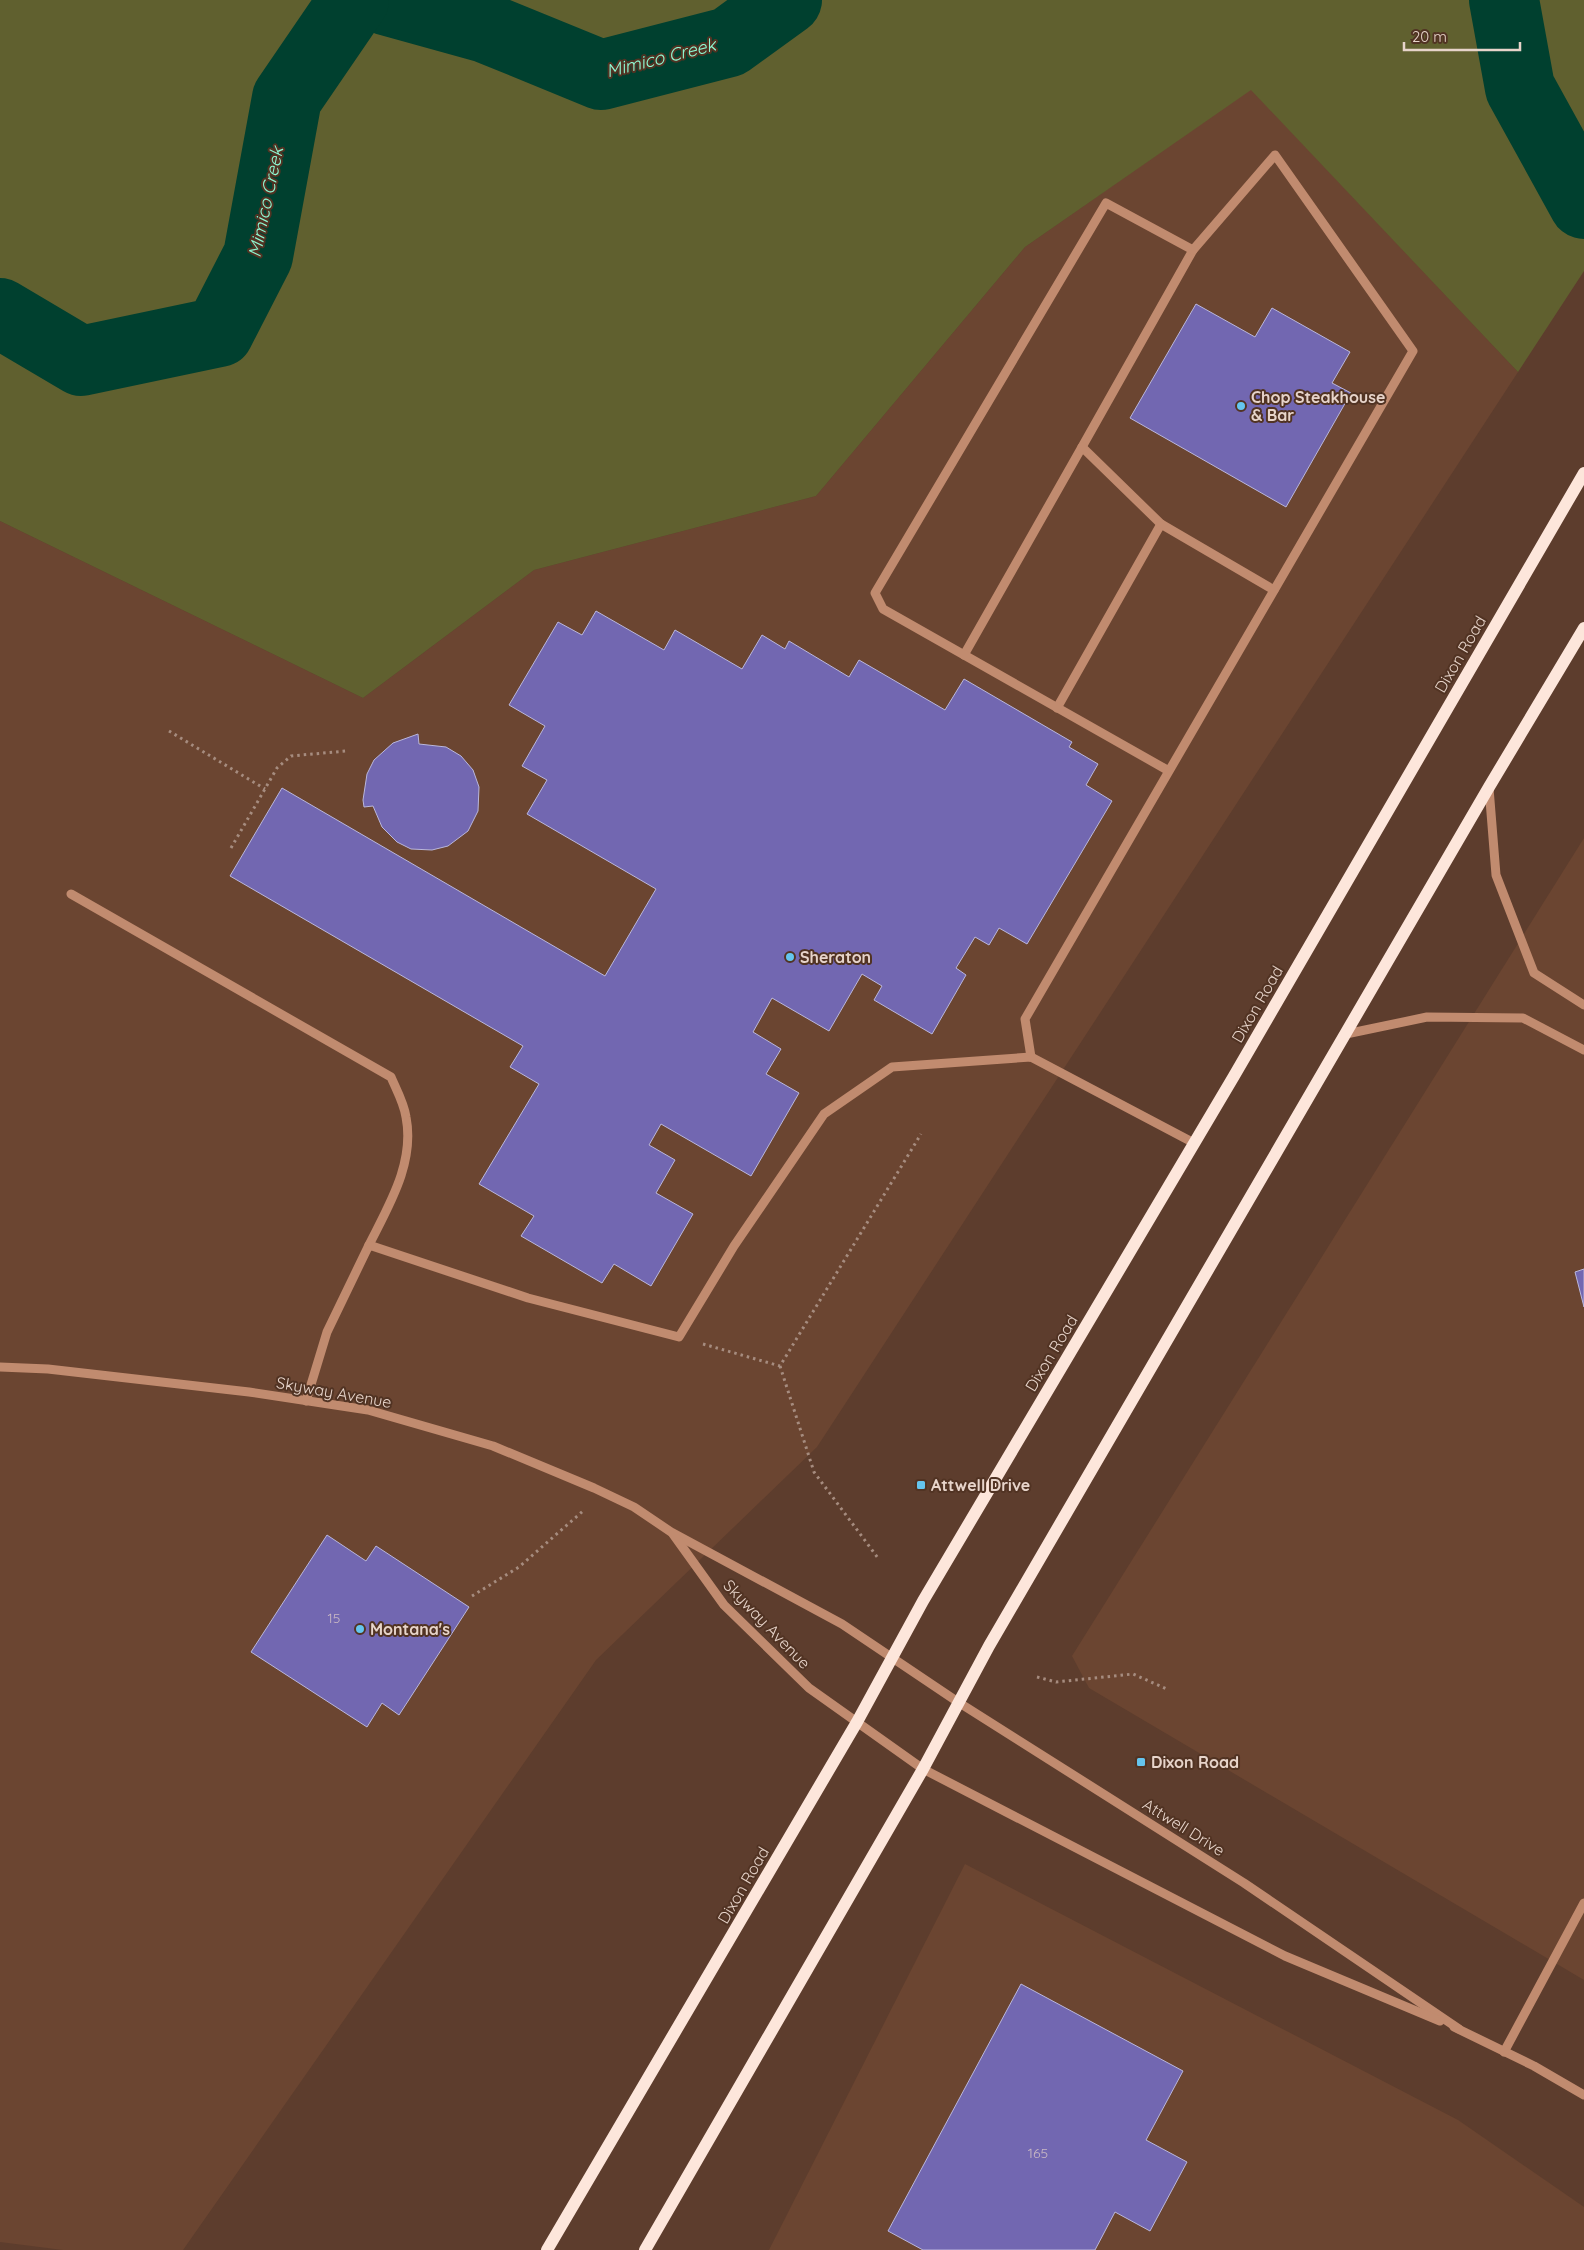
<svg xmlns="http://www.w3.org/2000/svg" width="1584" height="2250" font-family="Quicksand,sans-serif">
<rect width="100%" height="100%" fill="#5d3d2d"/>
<g fill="#6b4531">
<polygon points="1251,89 1518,372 817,1447 596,1660 183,2250 63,2250 0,2242 0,521 363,698 534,570 816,496 1025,247"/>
<polygon points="1584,838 1584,1980 1089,1688 1072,1656"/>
<polygon points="965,1864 1458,2120 1584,2207 1584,2250 769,2250"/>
</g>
<polygon fill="#60602f" points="0,0 1584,0 1584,271 1518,372 1251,90 1025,247 816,496 534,570 363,698 0,521"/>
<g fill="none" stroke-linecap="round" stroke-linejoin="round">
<g stroke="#00402f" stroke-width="70">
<polyline points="385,0 486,28 601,75 729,42 787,0"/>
<polyline points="1504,0 1520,88 1584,204"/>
<polyline points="0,313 81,361 219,332 258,256 287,98 354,0"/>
</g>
</g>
<g fill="#7267b1" stroke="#bab7dc">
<polygon points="1196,304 1255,337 1272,308 1350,352 1332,383 1351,393 1286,507 1130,418"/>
<polygon points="596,611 664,650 675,630 742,669 762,635 785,649 789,641 849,677 859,660 945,710 964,679 1072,742 1069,747 1098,764 1086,785 1112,801 1027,944 999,928 989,945 975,937 956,968 966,975 932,1034 874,1000 882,986 862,974 829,1031 772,998 753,1032 781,1049 766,1074 799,1093 751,1176 661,1124 649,1145 675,1160 656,1193 693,1214 651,1286 614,1264 602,1283 521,1236 534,1216 479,1184 539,1084 510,1067 523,1046 230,876 282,788 605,976 656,889 527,814 547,780 522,766 545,726 509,705 558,622 582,635"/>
<polygon points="418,734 419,744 446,747 461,756 473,770 479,787 478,811 468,831 448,846 432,850 411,849 397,842 382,827 373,806 364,807 363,800 367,774 374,760 393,743"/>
<polygon points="1584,1269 1584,1307 1575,1272"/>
<polygon points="327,1535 366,1561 376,1546 469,1607 399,1715 382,1703 367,1727 251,1652"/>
<polygon points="1021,1984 1183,2071 1146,2140 1187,2162 1150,2231 1115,2212 1095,2250 923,2250 888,2231"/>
</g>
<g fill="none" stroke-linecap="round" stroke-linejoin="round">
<g stroke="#a68c7f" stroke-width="3" stroke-dasharray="2.5 4" stroke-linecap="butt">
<polyline points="169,731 265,789"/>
<polyline points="231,848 277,768 291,756 346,751"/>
<polyline points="703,1344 780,1366 921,1134"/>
<polyline points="780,1366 814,1472 878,1558"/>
<polyline points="472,1596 519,1567 583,1511"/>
<polyline points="1037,1677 1056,1682 1133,1674 1169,1690"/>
</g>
<g stroke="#c18b6f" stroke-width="9">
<polyline points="1082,447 1193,250"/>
<polyline points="964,655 1082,447 1161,524"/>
<polyline points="1057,708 1161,524 1274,590"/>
<polyline points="1489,788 1496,875 1534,973 1584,1005"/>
<path d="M 71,894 L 391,1077 C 396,1089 404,1103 406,1117 C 415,1163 389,1205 369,1245"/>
<polyline points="1346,1034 1427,1017 1523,1018 1584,1050"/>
<polyline points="1031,1057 1025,1019 1413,351 1275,155 1193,250 1106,203 875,593 883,609 1169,771"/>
<polyline points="0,1367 48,1369 249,1392 368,1410 493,1446 594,1488 634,1507 671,1532 842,1624 958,1702 1244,1883 1459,2029"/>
<polyline points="306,1401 327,1332 369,1245 528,1298 679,1337 734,1246 824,1114 892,1067 1031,1057 1194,1143"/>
<polyline points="673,1534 724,1605 809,1688 923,1769 1285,1956 1440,2021"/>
<polyline points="1454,2027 1534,2066 1584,2095"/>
<polyline points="1504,2052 1584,1903"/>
</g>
<g stroke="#fde6db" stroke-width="12">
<polyline points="547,2250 857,1722 923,1601 1234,1076 1584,473"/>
<polyline points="645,2250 923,1769 989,1646 1489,787 1584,628"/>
</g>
</g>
<g fill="#65c5ee" stroke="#513323" stroke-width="2">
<circle cx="1241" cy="406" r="5"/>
<circle cx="790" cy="957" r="5"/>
<rect x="916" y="1480" width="10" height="10" rx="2.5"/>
<circle cx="360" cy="1629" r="5"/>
<rect x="1136" y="1757" width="10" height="10" rx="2.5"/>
</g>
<g text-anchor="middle" stroke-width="4" stroke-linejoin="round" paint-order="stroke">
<g font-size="14" fill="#cab9c4">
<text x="334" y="1623">15</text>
<text x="1038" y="2158">165</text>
</g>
<g font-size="16" font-weight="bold" fill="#e7d4ca" stroke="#513323" text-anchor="start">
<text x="1251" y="403">Chop Steakhouse<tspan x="1251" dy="18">&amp; Bar</tspan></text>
<text x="800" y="963">Sheraton</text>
<text x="931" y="1491">Attwell Drive</text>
<text x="370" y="1635">Montana's</text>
<text x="1151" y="1768">Dixon Road</text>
</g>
<g font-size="16" fill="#e7d4ca" stroke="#513323">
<text transform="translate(1460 654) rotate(-60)" y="6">Dixon Road</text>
<text transform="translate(1257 1004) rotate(-60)" y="6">Dixon Road</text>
<text transform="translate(1051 1353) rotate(-59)" y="6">Dixon Road</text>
<text transform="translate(334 1392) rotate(10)" y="6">Skyway Avenue</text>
<text transform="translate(767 1624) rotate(46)" y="6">Skyway Avenue</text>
<text transform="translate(1184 1827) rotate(32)" y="6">Attwell Drive</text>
<text transform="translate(743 1885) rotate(-60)" y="6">Dixon Road</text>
</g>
<g font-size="18" font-style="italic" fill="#8ffbd5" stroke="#513323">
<text transform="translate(661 58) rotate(-14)" y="6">Mimico Creek</text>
<text transform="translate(266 202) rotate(-78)" y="6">Mimico Creek</text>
</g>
</g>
<path d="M1404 42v8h116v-8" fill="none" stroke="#e7d4ca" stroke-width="2.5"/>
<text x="1412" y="42" font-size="15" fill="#e7d4ca" stroke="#513323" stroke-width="4" paint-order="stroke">20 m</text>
</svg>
